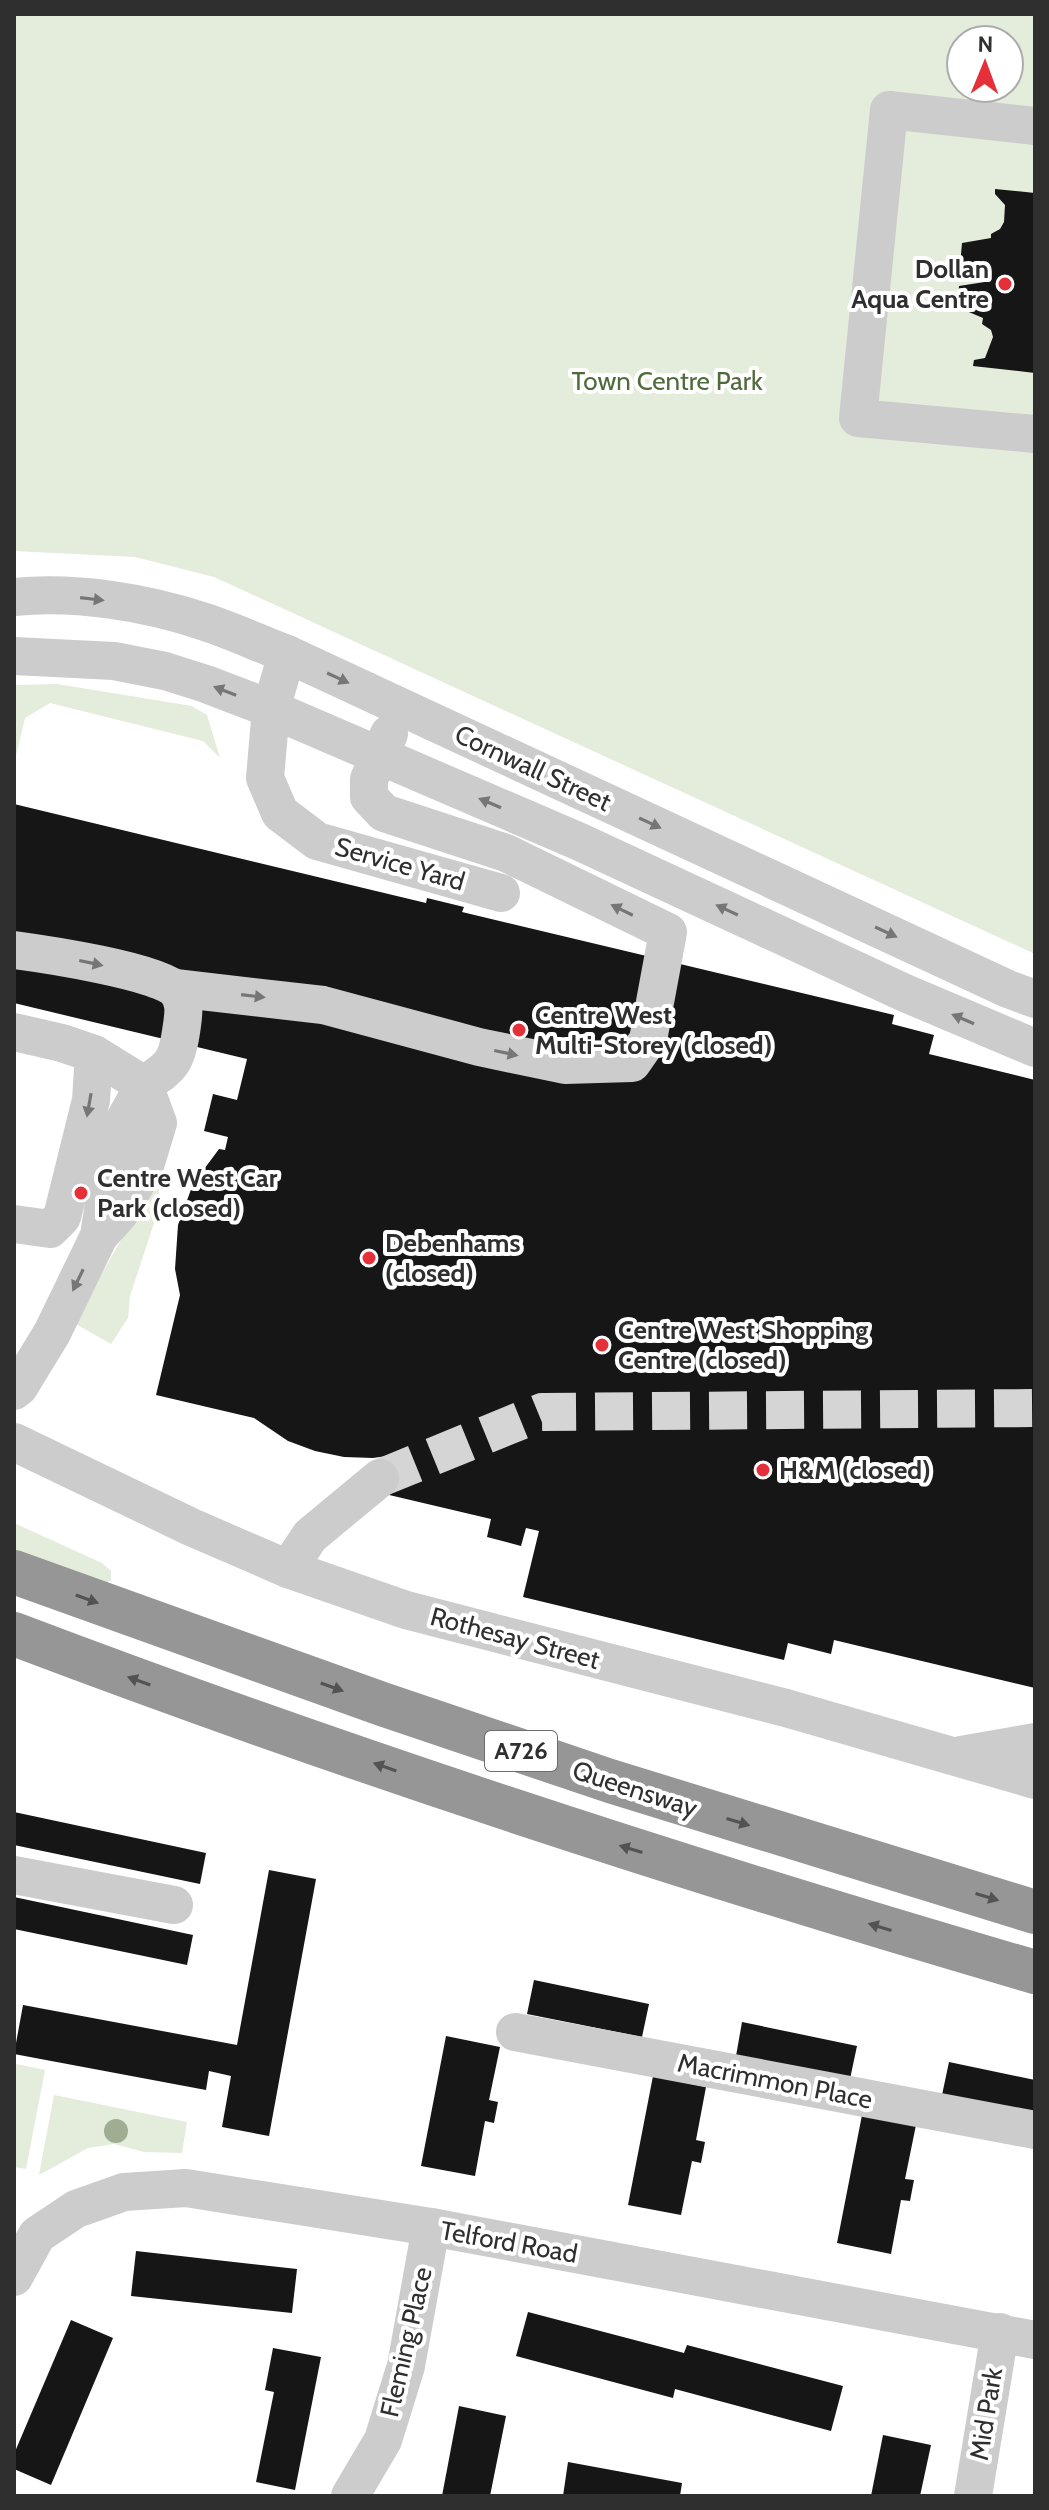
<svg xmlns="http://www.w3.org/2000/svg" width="1049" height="2510" font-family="Cabin,sans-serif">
<rect width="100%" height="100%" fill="#fff"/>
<g fill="#e4ecdc" fill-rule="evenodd">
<path d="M 14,14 L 1035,14 L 1035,954 L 214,577 L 135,557 L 14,551 ZM 961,40 L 1009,40 L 1009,88 L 961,88 Z"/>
<polygon points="57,684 192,706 207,715 220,758 203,741 50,703 25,718 14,764 14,685"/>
<polygon points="160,1171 158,1211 130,1296 128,1318 111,1344 74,1323"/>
<polygon points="14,1523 102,1563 111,1571 111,1580 103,1585 14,1551"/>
<polygon points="16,2064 45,2070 26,2169 14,2167"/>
<polygon points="54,2095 187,2122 182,2153 144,2152 114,2144 88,2148 39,2175"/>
</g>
<g fill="#161616">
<polygon points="995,189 1035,193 1035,373 973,366 974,360 985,358 993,337 991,330 982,324 983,318 957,307 959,286 991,281 960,266 962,243 991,238 991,234 1000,229 1004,222 1005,205 995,194"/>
<polygon points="14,804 426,903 427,898 464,907 462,912 894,1015 892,1024 934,1035 929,1054 1035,1080 1035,1688 834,1640 831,1654 788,1643 784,1660 523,1597 539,1531 526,1528 521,1546 487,1537 491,1519 385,1494 381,1488 389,1458 393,1459 394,1455 373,1458 344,1457 315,1451 288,1441 254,1418 156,1395 180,1295 175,1269 178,1225 193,1184 219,1149 225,1150 228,1137 204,1131 213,1094 237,1100 247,1059 14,1003"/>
<polygon points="14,1812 206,1853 200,1884 14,1845"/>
<polygon points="269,1870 316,1879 269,2136 222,2127 231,2076 209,2071 206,2090 14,2054 23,2005 237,2045"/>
<polygon points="14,1897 193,1935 187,1965 14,1929"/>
<polygon points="534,1980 649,2004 642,2037 527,2014"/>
<polygon points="742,2022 857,2046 850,2079 736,2056"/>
<polygon points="446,2036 500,2047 489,2100 498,2102 494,2123 485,2121 475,2176 421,2166"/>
<polygon points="949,2062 1035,2080 1035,2115 942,2095"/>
<polygon points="653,2076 706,2087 696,2140 705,2142 701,2163 692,2161 681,2215 628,2205"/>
<polygon points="862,2115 916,2125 905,2179 914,2180 910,2201 901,2200 891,2254 837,2243"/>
<polygon points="136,2251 297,2269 292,2313 131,2296"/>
<polygon points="528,2312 684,2353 687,2345 843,2386 831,2431 675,2389 673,2398 516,2356"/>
<polygon points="71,2320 113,2338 51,2485 14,2469 14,2454"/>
<polygon points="273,2348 321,2357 295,2490 256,2482 274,2392 265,2390"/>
<polygon points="459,2406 506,2416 490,2496 442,2496"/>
<polygon points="883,2435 931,2445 920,2496 871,2496"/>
<polygon points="568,2462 682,2483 680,2496 563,2496"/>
</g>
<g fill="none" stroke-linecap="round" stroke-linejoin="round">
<polyline stroke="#d5d5d5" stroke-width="38" stroke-dasharray="38 19" stroke-linecap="butt" points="380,1478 542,1412 1035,1408"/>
<g stroke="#ccc" stroke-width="38">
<polyline points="1035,126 889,110 858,418 1035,434"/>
<path d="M 14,597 C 76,591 146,602 205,622 C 233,631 260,644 287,654 L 1008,989 L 1035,999"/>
<polyline points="287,654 271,709 265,778 280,813 317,841 501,893"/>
<polyline points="14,656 114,661 165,671 206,684 271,709 580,842 905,993 1035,1048"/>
<path d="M 14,950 C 44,954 158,971 176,990 C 187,1002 183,1017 181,1032 C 176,1065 170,1067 144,1085 L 158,1123 L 144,1169 L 119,1214 L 99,1236"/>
<polyline points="175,988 323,1005 479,1047 565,1065 632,1063 648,1040 668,932 506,853 384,813 369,797 369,779 389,734"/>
<polyline points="14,1032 62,1043 94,1054 91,1100 62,1217 50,1229 14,1224"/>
<polyline points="14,1391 19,1387 52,1333 99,1236 112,1152 123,1123 144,1085 94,1054"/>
<polyline points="14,1442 191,1527 288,1569 406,1610 786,1708 1035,1780"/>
<polyline points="288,1569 310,1536 380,1478"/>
<polyline points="961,1755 1035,1742"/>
<polyline points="14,1875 174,1905"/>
<polyline points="515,2032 1035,2130"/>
<polyline points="14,2277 37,2235 76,2209 124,2192 186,2188 431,2227 1035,2340"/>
<polyline points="350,2496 383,2440 406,2366 431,2227"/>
<polyline points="973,2496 1000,2332"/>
</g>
<g stroke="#969696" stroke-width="44">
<polyline points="14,1572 382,1704 610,1781 1035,1912"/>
<path d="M 14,1634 C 349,1761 691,1872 1035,1972"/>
</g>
</g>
<circle fill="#9fae93" cx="116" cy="2131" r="12"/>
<defs><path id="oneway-solid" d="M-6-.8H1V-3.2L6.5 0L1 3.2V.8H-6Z" transform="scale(2)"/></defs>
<g fill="#767676">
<use href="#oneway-solid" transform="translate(92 599) rotate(7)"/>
<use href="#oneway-solid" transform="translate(338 678) rotate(25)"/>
<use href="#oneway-solid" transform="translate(225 691) rotate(-159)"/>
<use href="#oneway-solid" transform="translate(490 803) rotate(-157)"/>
<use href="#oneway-solid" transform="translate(650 823) rotate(25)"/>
<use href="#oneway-solid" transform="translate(622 910) rotate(-154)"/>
<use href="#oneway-solid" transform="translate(727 910) rotate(-155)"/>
<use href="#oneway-solid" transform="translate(886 932) rotate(25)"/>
<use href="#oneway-solid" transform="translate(91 963) rotate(12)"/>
<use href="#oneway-solid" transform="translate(253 996) rotate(7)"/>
<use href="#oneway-solid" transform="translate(963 1019) rotate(-157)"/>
<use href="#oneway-solid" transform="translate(506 1053) rotate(12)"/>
<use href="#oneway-solid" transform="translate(89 1105) rotate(100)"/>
<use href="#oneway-solid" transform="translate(78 1280) rotate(116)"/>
</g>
<g fill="#535353">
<use href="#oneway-solid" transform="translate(87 1599) rotate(20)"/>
<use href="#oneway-solid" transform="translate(139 1681) rotate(-160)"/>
<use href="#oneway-solid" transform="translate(332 1687) rotate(20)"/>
<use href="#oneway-solid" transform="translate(385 1767) rotate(-161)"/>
<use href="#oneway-solid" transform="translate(738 1822) rotate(17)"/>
<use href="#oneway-solid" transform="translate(631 1849) rotate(-163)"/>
<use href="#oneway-solid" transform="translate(987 1897) rotate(17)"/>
<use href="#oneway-solid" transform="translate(880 1927) rotate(-163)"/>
</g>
<g fill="#e63039" stroke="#fff" stroke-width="3">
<circle cx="1005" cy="284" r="8"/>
<circle cx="519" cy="1030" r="8"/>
<circle cx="81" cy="1193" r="8"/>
<circle cx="369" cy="1258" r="8"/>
<circle cx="602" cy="1345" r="8"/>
<circle cx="763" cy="1470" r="8"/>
</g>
<g text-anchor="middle" stroke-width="8" stroke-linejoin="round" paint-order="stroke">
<rect fill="#fff" stroke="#6d6d6d" stroke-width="2" x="485" y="1731" width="72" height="40" rx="6"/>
<g font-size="24" font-weight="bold" fill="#2f2f2f">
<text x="521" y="1759">A726</text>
</g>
<g font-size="26" font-weight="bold" fill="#2f2f2f" stroke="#fff" text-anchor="start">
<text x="989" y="278" text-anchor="end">Dollan<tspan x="989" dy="30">Aqua Centre</tspan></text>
<text x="535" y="1024">Centre West<tspan x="535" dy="30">Multi-Storey (closed)</tspan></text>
<text x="97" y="1187">Centre West Car<tspan x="97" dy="30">Park (closed)</tspan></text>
<text x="385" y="1252">Debenhams<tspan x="385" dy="30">(closed)</tspan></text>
<text x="618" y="1339">Centre West Shopping<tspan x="618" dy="30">Centre (closed)</tspan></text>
<text x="779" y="1479">H&amp;M (closed)</text>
</g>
<g font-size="26" fill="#506b3b" stroke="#fff">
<text x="667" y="390">Town Centre Park</text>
</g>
<g font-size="26" fill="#2f2f2f" stroke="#fff">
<text transform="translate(533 768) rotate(25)" y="9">Cornwall Street</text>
<text transform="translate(400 864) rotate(16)" y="9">Service Yard</text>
<text transform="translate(515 1638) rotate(15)" y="9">Rothesay Street</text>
<text transform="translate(635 1789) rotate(18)" y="9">Queensway</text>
<text transform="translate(775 2081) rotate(11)" y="9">Macrimmon Place</text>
<text transform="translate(509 2242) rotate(10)" y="9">Telford Road</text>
<text transform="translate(406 2342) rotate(-77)" y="9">Fleming Place</text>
<text transform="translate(986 2414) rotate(-81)" y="9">Mid Park</text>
</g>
</g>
<rect width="1049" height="2510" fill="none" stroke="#2f2f2f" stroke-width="32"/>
<g transform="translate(985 64) rotate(1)"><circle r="38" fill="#ffffff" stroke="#acacac" stroke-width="2"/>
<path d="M0-6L14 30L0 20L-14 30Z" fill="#e63039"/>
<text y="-12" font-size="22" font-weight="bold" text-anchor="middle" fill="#2f2f2f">N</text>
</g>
</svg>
